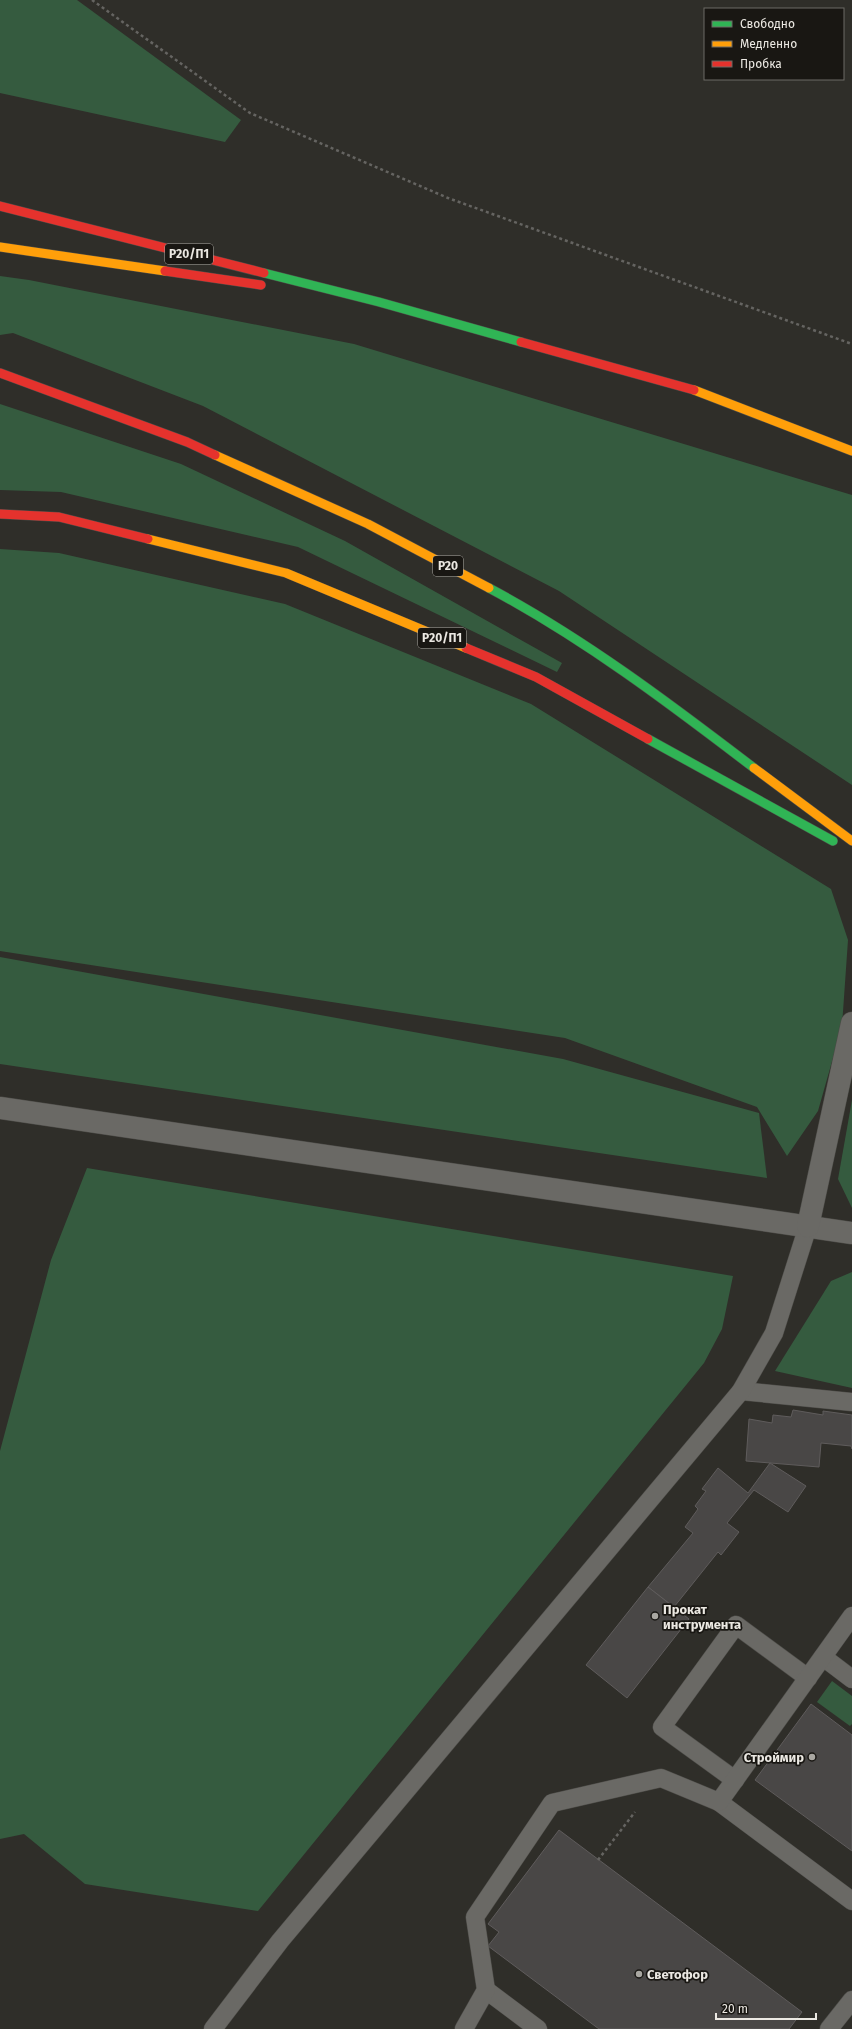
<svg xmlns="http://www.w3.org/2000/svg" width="852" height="2029" font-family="'Fira Sans',sans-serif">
<rect width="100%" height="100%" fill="#2f2e29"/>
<g fill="#355b3f">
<polygon points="0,0 77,0 241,120 225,142 0,93"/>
<polygon points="0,276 29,280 354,344 852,495 852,785 559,591 203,406 13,333 0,335"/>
<polygon points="0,404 181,464 345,541 562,663 557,672 298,547 61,492 0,490"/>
<polygon points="0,549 59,553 285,604 531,704 831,889 848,940 842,1026 818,1111 787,1156 757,1107 565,1038 0,951"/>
<polygon points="0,957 563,1059 759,1113 767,1178 0,1064"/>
<polygon points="852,1100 852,1208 838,1179"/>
<polygon points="87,1168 733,1276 722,1329 704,1363 258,1911 85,1884 24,1834 0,1839 0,1451 51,1260"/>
<polygon points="852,1272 852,1388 775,1371 831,1281"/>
<polygon points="832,1681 852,1696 852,1724 850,1726 817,1702"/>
</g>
<g fill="#494746" stroke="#5f5c5c">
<polygon points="793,1410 823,1415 823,1411 852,1415 852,1449 851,1446 821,1443 819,1467 746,1461 749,1419 772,1423 773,1415 791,1417"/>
<polygon points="770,1463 806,1486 788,1512 754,1490 727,1523 739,1532 721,1555 718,1552 674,1607 648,1587 693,1533 685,1527 698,1509 695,1506 706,1491 702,1489 718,1468 748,1493"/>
<polygon points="648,1587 689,1619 627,1698 586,1665"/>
<polygon points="811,1704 852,1735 852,1851 755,1780"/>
<polygon points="559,1830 802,2012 789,2029 599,2029 488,1946 499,1932 488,1924"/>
</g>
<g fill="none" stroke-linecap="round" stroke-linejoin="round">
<defs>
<g id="lane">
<polyline points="741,1391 852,1402"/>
<polyline points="823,1657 852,1679"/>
<polyline points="735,1780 662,1727 736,1625 808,1678"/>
<polyline points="719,1802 852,1901"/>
<polyline points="486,1990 538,2029"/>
<polyline points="213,2029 280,1941 741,1391 774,1333 808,1226"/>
<polyline points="464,2029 486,1990 475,1917 552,1803 661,1778 719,1802 852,1616"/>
<polyline points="829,2029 852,2000"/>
</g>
<g id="street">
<polyline points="0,1108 852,1233"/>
<polyline points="808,1226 852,1023"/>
</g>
<g id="fast">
<polyline points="264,273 379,302 521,342"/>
<path d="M 489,588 C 583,638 669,703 754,768"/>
<polyline points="648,739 833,841"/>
</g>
<g id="slow">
<polyline points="0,247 165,271"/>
<polyline points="694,390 852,451"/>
<polyline points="215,455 368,524 489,588"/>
<polyline points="148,539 286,573 466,648"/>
<polyline points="754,768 852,841"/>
</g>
<g id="jam">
<polyline points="0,206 264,273"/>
<polyline points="165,271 261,285"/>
<polyline points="521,342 694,390"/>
<polyline points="0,373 187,442 215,455"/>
<polyline points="0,514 59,517 148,539"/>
<polyline points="466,648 536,677 648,739"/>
</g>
</defs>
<use href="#lane" stroke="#4d4c48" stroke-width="19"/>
<use href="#street" stroke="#4d4c48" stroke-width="23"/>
<use href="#fast" stroke="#4d4c48" stroke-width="10"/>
<use href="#slow" stroke="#4d4c48" stroke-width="10"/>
<use href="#jam" stroke="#4d4c48" stroke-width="10"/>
<g stroke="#656461" stroke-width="2.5" stroke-dasharray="3 3" stroke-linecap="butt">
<polyline points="92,0 250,113 448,198 852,344"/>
<polyline points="598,1860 635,1812"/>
</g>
<use href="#lane" stroke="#6a6965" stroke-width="18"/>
<use href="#street" stroke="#6a6965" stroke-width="22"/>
<use href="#fast" stroke="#30b455" stroke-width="9"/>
<use href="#slow" stroke="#ff9f0a" stroke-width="9"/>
<use href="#jam" stroke="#e5322d" stroke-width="9"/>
</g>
<g fill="#a9a7a1" stroke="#191713" stroke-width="1.5">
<circle cx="655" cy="1616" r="4"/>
<circle cx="812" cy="1757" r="4"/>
<circle cx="639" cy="1974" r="4"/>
</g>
<g text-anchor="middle" stroke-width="3.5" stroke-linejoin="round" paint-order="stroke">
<g fill="#191713" stroke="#aca9a4" stroke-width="1">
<rect x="165" y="244" width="48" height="20" rx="3"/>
<rect x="433" y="556" width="30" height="20" rx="3"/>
<rect x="418" y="628" width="48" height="20" rx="3"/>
</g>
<g font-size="12" font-weight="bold" fill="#ebe8e2">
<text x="189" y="258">Р20/П1</text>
<text x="448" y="570">Р20</text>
<text x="442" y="642">Р20/П1</text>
</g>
<g font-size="13" font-weight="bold" fill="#ebe8e2" stroke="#191713" text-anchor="start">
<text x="663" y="1614">Прокат<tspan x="663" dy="15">инструмента</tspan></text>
<text x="804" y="1762" text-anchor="end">Строймир</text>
<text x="647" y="1979">Светофор</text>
</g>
</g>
<rect x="704" y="8" width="140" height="72" fill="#191713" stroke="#6d6b66"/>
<rect x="712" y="21" width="20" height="6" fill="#30b455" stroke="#6d6b66"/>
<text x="740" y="28" font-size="12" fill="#ebe8e2">Свободно</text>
<rect x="712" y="41" width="20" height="6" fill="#ff9f0a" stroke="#6d6b66"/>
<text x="740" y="48" font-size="12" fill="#ebe8e2">Медленно</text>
<rect x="712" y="61" width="20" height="6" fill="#e5322d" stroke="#6d6b66"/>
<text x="740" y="68" font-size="12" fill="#ebe8e2">Пробка</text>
<path d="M716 2013v6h100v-6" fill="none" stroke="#ebe8e2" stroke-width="2"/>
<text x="722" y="2013" font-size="12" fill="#ebe8e2" stroke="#191713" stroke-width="3" paint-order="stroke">20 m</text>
</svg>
